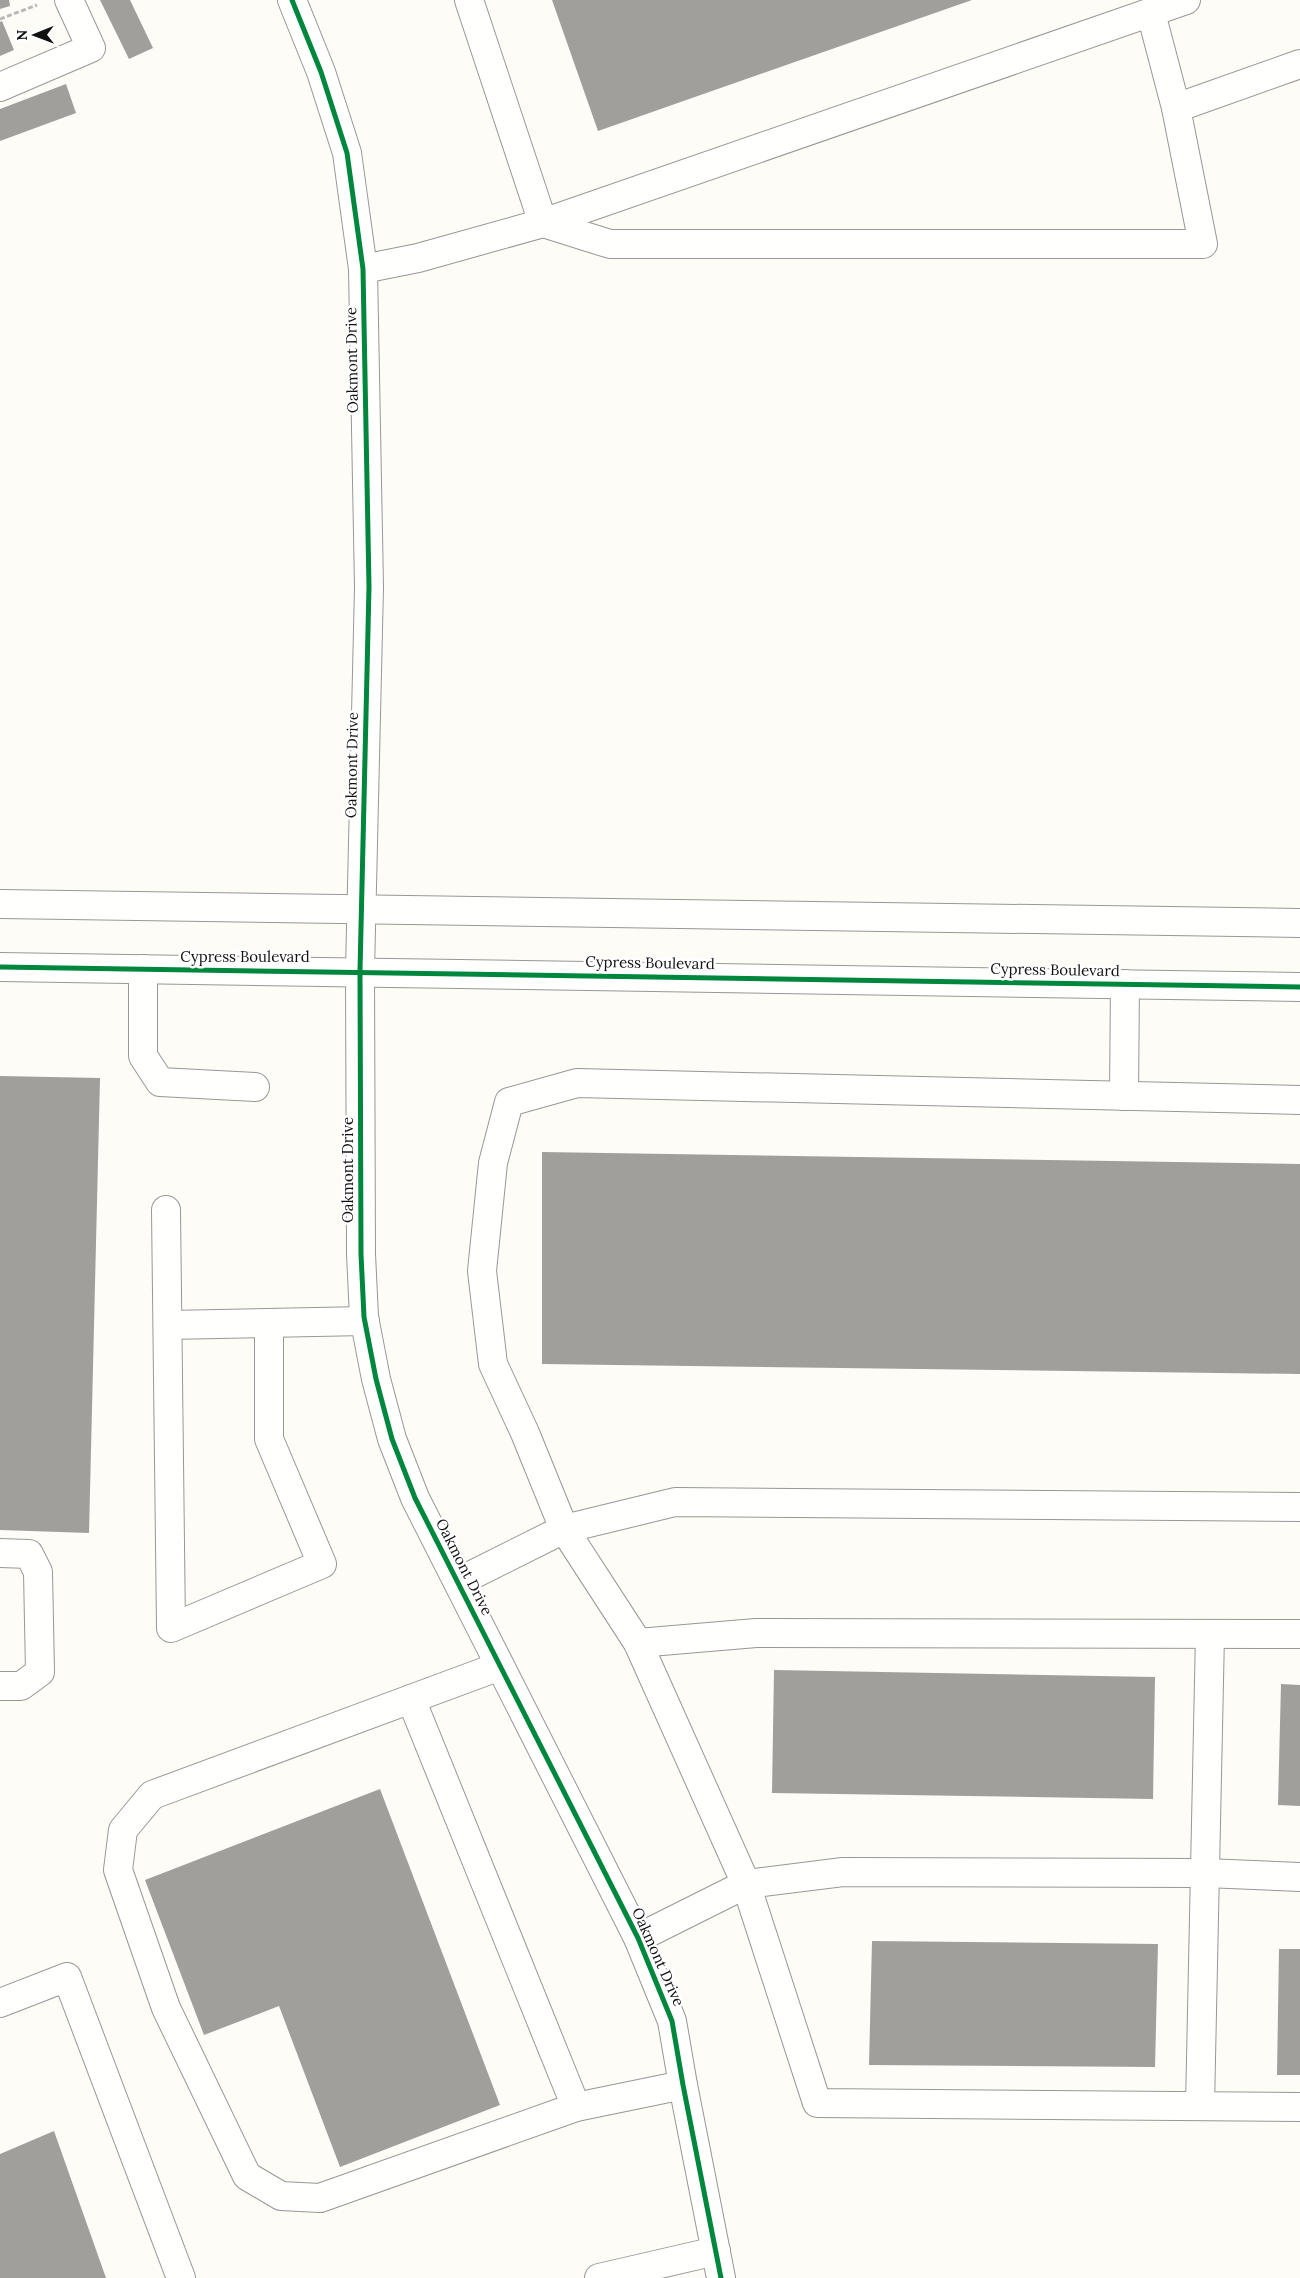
<svg xmlns="http://www.w3.org/2000/svg" width="1300" height="2278" font-family="Lora,serif">
<rect width="100%" height="100%" fill="#fdfcf7"/>
<g fill="#a19f9c">
<polygon points="0,0 9,0 10,6 0,9"/>
<polygon points="100,0 130,0 153,48 129,59"/>
<polygon points="552,0 972,0 598,131"/>
<polygon points="2,21 14,50 0,56 0,22"/>
<polygon points="66,84 76,113 0,141 0,109"/>
<polygon points="0,1076 100,1078 89,1533 0,1530"/>
<polygon points="542,1152 1300,1164 1300,1374 542,1364"/>
<polygon points="774,1670 1155,1677 1153,1799 772,1793"/>
<polygon points="1281,1684 1300,1685 1300,1806 1278,1805"/>
<polygon points="380,1789 500,2105 340,2167 279,2006 204,2035 145,1880"/>
<polygon points="872,1941 1158,1944 1155,2067 869,2065"/>
<polygon points="1279,1949 1300,1949 1300,2075 1277,2075"/>
<polygon points="54,2131 106,2278 0,2278 0,2154"/>
</g>
<g fill="none" stroke-linecap="round" stroke-linejoin="round">
<defs>
<g id="minor">
<polyline points="292,0 321,72 347,153 363,269 369,587 360,971 361,1254 364,1317 376,1379 392,1439 415,1498 638,1938 672,2021 683,2085 721,2278"/>
<polyline points="469,0 543,223 610,244 1203,244 1176,108"/>
<polyline points="1151,13 1176,108 1300,64"/>
<polyline points="0,87 91,48 69,0"/>
<polyline points="363,269 418,258 543,223 1186,0"/>
<polyline points="0,904 1300,923"/>
<polyline points="0,967 1300,987"/>
<polyline points="143,969 143,1056 160,1082 255,1087"/>
<polyline points="1124,1096 1125,984"/>
<polyline points="166,1210 171,1628 322,1564 269,1439 269,1323"/>
<polyline points="168,1325 365,1321"/>
<polyline points="0,1553 29,1554 38,1572 40,1672 21,1686 0,1686"/>
<polyline points="458,1582 564,1529 675,1502 1300,1507"/>
<polyline points="638,1643 756,1633 1300,1634"/>
<polyline points="500,1666 152,1795 123,1830 118,1870 166,2008 247,2176 281,2196 320,2198 576,2107 683,2085"/>
<polyline points="411,1699 576,2107"/>
<polyline points="1300,1877 1205,1873 843,1872 746,1884 817,2103 1300,2107"/>
<polyline points="638,1938 746,1884 638,1643 564,1529 525,1433 493,1364 482,1271 493,1163 509,1102 577,1083 1300,1100"/>
<polyline points="0,2003 67,1977 181,2278"/>
<polyline points="1200,2106 1210,1634"/>
<polyline points="599,2278 716,2251"/>
</g>
</defs>
<use href="#minor" stroke="#979795" stroke-width="30"/>
<polyline stroke="#b9b9b8" stroke-width="3" stroke-dasharray="5 2.5" stroke-linecap="butt" points="0,19 37,5"/>
<use href="#minor" stroke="#fffffe" stroke-width="28"/>
<defs>
<g id="cycleway">
<polyline points="292,0 321,72 347,153 363,269 369,587 360,971 361,1254 364,1317 376,1379 392,1439 415,1498 638,1938 672,2021 683,2085 721,2278"/>
<polyline points="0,967 1300,987"/>
</g>
</defs>
<use href="#cycleway" stroke="#fff" stroke-width="8"/>
<use href="#cycleway" stroke="#00873e" stroke-width="5"/>
</g>
<g text-anchor="middle" stroke-width="5" stroke-linejoin="round" paint-order="stroke">
<g font-size="15" fill="#111" stroke="#fff">
<text transform="translate(352 360) rotate(-91)" y="5">Oakmont Drive</text>
<text transform="translate(352 765) rotate(-89)" y="5">Oakmont Drive</text>
<text x="245" y="962">Cypress Boulevard</text>
<text transform="translate(650 963) rotate(1)" y="5">Cypress Boulevard</text>
<text transform="translate(1055 970) rotate(1)" y="5">Cypress Boulevard</text>
<text transform="translate(348 1170) rotate(-90)" y="5">Oakmont Drive</text>
<text transform="translate(464 1567) rotate(63)" y="5">Oakmont Drive</text>
<text transform="translate(658 1957) rotate(66)" y="5">Oakmont Drive</text>
</g>
</g>
<g transform="translate(35 35) rotate(269)" stroke="#ffffff" stroke-width="4" paint-order="stroke">
<path d="M0-4L9 19L0 12L-9 19Z" fill="#111111"/>
<text y="-8" font-size="14" font-weight="bold" text-anchor="middle" fill="#111111">N</text>
</g>
</svg>
